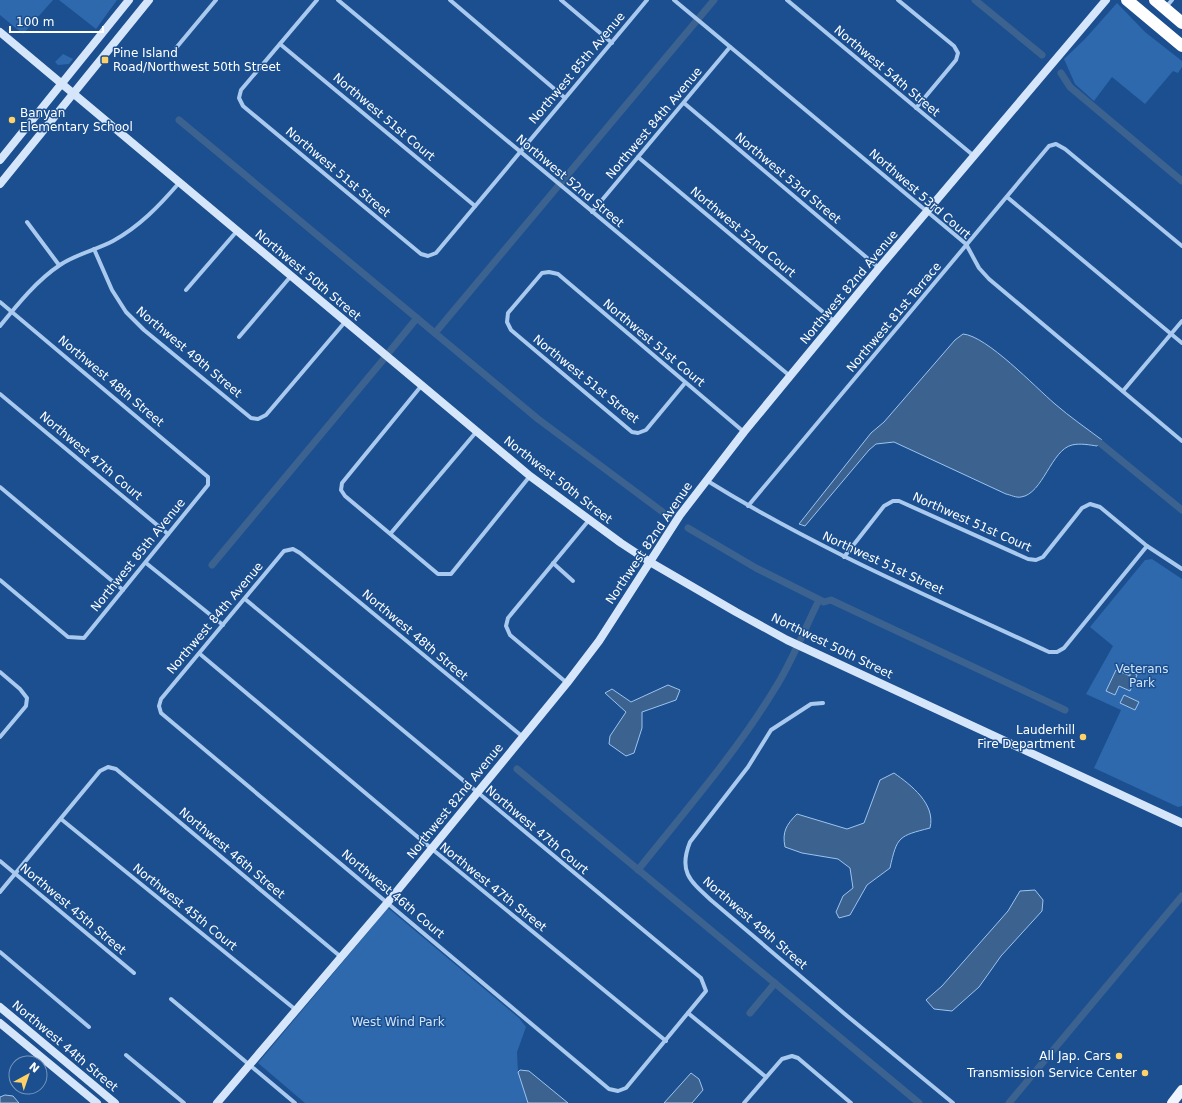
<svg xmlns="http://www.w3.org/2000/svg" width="1182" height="1103" font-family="'DejaVu Sans',sans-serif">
<rect width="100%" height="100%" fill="#1b4f8f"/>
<g fill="#2e69ad">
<polygon points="0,0 53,0 23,34 0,15"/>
<polygon points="59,0 117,0 96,29"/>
<polygon points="1117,3 1145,32 1182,61 1182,67 1178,73 1173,71 1145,104 1112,77 1094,101 1075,84 1064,59 1085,39"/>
<polygon points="63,54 73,59 69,64 58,65 55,62"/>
<polygon points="1152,559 1182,579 1182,806 1178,807 1094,768 1121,710 1086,694 1113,646 1090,627 1145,560"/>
<polygon points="388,908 519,1018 526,1027 517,1052 518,1072 528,1103 305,1103 258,1063"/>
</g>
<g fill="#3c6290" stroke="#9cc4f0">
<path d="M 963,334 C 987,336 1035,387 1055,404 C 1070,417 1086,428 1102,440 L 1097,446 C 1090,445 1080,443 1072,445 C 1051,450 1043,494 1021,497 C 1016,498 1011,495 1006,494 L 894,442 L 876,444 L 869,450 L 805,526 L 799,524 L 871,433 L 884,422 L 955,340 Z"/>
<polygon points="1125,669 1137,675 1130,691 1119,686 1115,695 1106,691 1116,670 1130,676 1130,674 1124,671"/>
<polygon points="668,685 680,690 676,700 642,712 642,728 634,753 626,756 609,744 610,736 626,712 605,693 612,689 631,702"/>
<polygon points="1124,695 1139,702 1135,710 1120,703"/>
<path d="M 894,773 C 911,785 936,804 930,828 C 899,836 897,836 890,868 L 867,885 L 850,915 L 839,918 L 836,912 L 843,896 L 853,888 L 850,868 L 838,859 L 802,853 L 785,847 C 782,832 786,825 797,814 L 847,829 L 864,823 L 880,780 Z"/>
<polygon points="1035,890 1043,900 1042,911 1001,956 979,987 952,1011 934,1009 926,1000 942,986 1008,911 1020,891"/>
<polygon points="520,1070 529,1071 568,1103 528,1103 518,1072"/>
<polygon points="691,1073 699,1079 703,1090 692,1103 664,1103"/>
<polygon points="5,1095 13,1096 19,1103 0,1103 0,1097"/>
</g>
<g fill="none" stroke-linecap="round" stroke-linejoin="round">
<g stroke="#3c6290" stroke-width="7">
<polyline points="975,0 1042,55"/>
<polyline points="1061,73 1070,87 1182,181"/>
<polyline points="179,120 538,419 664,513"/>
<polyline points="435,333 714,0"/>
<polyline points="390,351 417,318"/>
<polyline points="1100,443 1182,510"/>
<polyline points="688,528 756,568 824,602 831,600 1065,710"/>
<polyline points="212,565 383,360"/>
<polyline points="517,769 919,1103"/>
<path d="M 638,870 C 685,811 735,754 774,690 C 792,662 804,630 819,600"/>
<polyline points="750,1013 775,983"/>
<polyline points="1009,1103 1182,896"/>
</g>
<g stroke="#a9c9ee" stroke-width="4">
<polyline points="317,0 241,90 239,98 243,106 421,254 428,256 436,253 647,0"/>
<polyline points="338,0 790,376"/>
<polyline points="450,0 565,98"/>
<polyline points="561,0 612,43"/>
<polyline points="674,0 966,244 979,268 989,279 1182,441"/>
<polyline points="787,0 974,156"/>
<polyline points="898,0 954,46 958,53 956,60 916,108"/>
<polyline points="1166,7 1172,0"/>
<polyline points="280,44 475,206"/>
<polyline points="176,48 216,0"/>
<polyline points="684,103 879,268"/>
<polyline points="638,157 835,322"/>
<polyline points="1007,197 1182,343"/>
<polyline points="592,212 730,47"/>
<polyline points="27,222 59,265"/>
<polyline points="94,249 112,290 126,312 144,330 251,418 258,419 266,415 345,322"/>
<polyline points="186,290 237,231"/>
<polyline points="0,302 208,477 208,485 84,638 68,637 0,580"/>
<path d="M 0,326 C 17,305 37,280 60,265 C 76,254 96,250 113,241 C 140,226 159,206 179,183"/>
<polyline points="239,337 291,276"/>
<polyline points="685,383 646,430 638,433 632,432 511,330 507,322 508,313 542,273 549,272 558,274 744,432"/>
<polyline points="422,385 342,483 341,490 345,496 438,574 451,574 530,476"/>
<polyline points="1123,391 1182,321"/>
<polyline points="0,394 168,534"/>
<path d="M 706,480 C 815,548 933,598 1049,652 L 1057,652 L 1064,648 L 1147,546"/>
<polyline points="0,487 123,590"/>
<polyline points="748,506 1049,146 1056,144 1065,149 1182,246"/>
<polyline points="391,533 477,431"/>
<polyline points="844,557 884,506 893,501 899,501 1028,559 1036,560 1043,557 1082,508 1090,504 1100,507 1147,546 1182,569"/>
<polyline points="146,563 223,625"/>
<polyline points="553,563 573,581"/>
<polyline points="245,599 701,978 706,991 626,1088 618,1091 609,1089 161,713 159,706 161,699 284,551 293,549 300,553 523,737"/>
<polyline points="200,654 432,849 666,1041"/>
<polyline points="0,672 20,689 27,698 26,706 0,737"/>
<polyline points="567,683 510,635 506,626 508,618 589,520"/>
<path d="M 823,703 L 811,704 L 771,730 L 748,767 L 690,842 C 678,872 690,881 712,901 L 846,1015 L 953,1103"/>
<polyline points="61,819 296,1010"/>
<polyline points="0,861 134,973"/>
<polyline points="0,892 100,771 108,767 116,769 341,957"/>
<polyline points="0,952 89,1027"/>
<polyline points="171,999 295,1103"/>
<polyline points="688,1013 766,1077"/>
<polyline points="126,1055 184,1103"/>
<polyline points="744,1103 782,1059 792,1056 798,1058 851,1103"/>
</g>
<g stroke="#d6e6fa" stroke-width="8">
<polyline points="0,32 530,476 621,543 650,562 736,612 787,640 1182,823"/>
<polyline points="0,160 129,0"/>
<polyline points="0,184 149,0"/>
<polyline points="0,1007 115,1103"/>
<polyline points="0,1023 97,1103"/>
<polyline points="217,1103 388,902 567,683 599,641 680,515 744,432 879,268 1106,0"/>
</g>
<polyline stroke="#f0f6ff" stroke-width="10" points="1172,1103 1182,1090"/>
<g stroke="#fff" stroke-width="12">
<polyline points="1127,0 1182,46"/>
<polyline points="1155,0 1182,23"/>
</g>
</g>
<g fill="#ffd166" stroke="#1b4f8f" stroke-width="1.5">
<rect x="101" y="56" width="8" height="8" rx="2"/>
<circle cx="12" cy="120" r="4"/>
<circle cx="1083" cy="737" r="4"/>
<circle cx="1119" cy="1056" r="4"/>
<circle cx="1145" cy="1073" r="4"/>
</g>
<g text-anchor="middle" stroke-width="3" stroke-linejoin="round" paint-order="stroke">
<g font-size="12" fill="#fff" stroke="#1b4f8f" text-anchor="end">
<text x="113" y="57" text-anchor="start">Pine Island<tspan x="113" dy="14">Road/Northwest 50th Street</tspan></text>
<text x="20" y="117" text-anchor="start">Banyan<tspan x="20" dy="14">Elementary School</tspan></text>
<text x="1075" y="734">Lauderhill<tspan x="1075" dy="14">Fire Department</tspan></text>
<text x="1111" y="1060">All Jap. Cars</text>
<text x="1137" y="1077">Transmission Service Center</text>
</g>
<g font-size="12" fill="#fff" stroke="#1b4f8f">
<text transform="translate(577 68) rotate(-50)" y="4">Northwest 85th Avenue</text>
<text transform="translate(887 71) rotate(40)" y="4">Northwest 54th Street</text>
<text transform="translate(384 117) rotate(40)" y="4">Northwest 51st Court</text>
<text transform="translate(654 123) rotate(-50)" y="4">Northwest 84th Avenue</text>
<text transform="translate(338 172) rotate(40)" y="4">Northwest 51st Street</text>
<text transform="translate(788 178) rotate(40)" y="4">Northwest 53rd Street</text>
<text transform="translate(570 181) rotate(40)" y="4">Northwest 52nd Street</text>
<text transform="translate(920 194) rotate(41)" y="4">Northwest 53rd Court</text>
<text transform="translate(743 232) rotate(40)" y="4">Northwest 52nd Court</text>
<text transform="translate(308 275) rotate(40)" y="4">Northwest 50th Street</text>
<text transform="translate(849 287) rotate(-50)" y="4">Northwest 82nd Avenue</text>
<text transform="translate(894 317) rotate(-50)" y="4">Northwest 81st Terrace</text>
<text transform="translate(654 343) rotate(40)" y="4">Northwest 51st Court</text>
<text transform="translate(189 352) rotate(40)" y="4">Northwest 49th Street</text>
<text transform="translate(586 379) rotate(39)" y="4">Northwest 51st Street</text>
<text transform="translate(111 381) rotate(40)" y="4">Northwest 48th Street</text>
<text transform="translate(91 456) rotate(40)" y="4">Northwest 47th Court</text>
<text transform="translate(558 480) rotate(38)" y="4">Northwest 50th Street</text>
<text transform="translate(972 522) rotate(24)" y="4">Northwest 51st Court</text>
<text transform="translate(649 543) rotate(-56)" y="4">Northwest 82nd Avenue</text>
<text transform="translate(138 555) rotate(-51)" y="4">Northwest 85th Avenue</text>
<text transform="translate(883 563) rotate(25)" y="4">Northwest 51st Street</text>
<text transform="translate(215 618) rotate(-50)" y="4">Northwest 84th Avenue</text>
<text transform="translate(415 635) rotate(40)" y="4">Northwest 48th Street</text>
<text transform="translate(832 646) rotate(26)" y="4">Northwest 50th Street</text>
<text transform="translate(455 801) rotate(-51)" y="4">Northwest 82nd Avenue</text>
<text transform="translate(537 830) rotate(40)" y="4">Northwest 47th Court</text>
<text transform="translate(232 853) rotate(40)" y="4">Northwest 46th Street</text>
<text transform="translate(493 887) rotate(39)" y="4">Northwest 47th Street</text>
<text transform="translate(393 894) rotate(40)" y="4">Northwest 46th Court</text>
<text transform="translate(185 907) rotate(39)" y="4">Northwest 45th Court</text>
<text transform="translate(73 909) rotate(40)" y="4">Northwest 45th Street</text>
<text transform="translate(755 923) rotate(41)" y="4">Northwest 49th Street</text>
<text transform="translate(65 1046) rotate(40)" y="4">Northwest 44th Street</text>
</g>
<g font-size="12" fill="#cfe3fa" stroke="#1b4f8f">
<text x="1142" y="673">Veterans<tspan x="1142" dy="14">Park</tspan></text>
<text x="398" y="1026">West Wind Park</text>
</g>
</g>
<g transform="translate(28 1075) rotate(40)"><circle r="19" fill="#1b4f8f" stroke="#7695bc"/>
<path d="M0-3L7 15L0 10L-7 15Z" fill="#ffd166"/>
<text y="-6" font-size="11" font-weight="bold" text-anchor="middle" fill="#ffffff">N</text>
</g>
<path d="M10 26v6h93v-6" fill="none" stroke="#ffffff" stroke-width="2"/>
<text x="16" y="26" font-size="12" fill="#ffffff" stroke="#1b4f8f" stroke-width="3" paint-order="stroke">100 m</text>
</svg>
